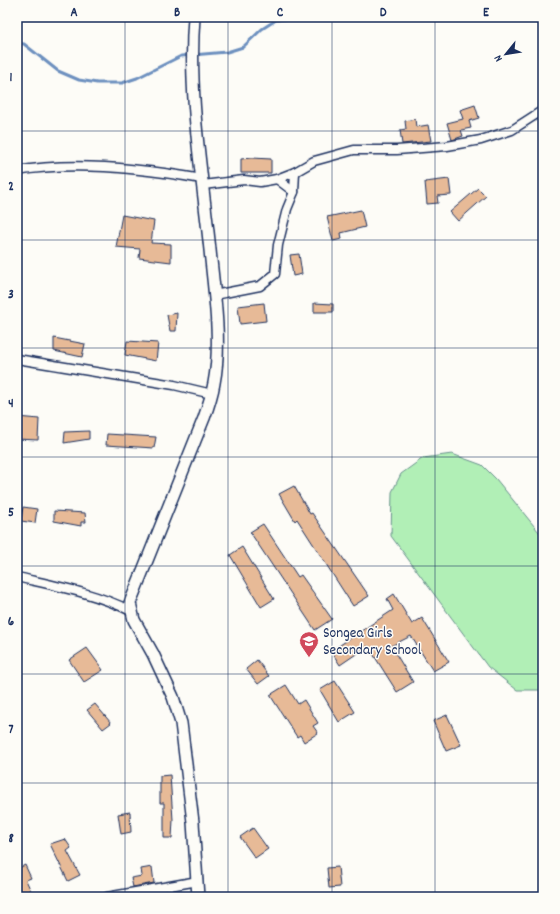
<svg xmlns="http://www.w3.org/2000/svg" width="560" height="914" font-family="Dekko,sans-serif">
<rect width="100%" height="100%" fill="#fdfcf7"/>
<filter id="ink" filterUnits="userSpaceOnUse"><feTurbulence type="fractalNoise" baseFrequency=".025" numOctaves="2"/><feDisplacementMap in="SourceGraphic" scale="8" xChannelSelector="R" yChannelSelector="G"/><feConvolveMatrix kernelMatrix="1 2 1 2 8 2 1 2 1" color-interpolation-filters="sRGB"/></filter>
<g filter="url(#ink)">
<polygon fill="#b1efb6" stroke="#668f8a" points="452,454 482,465 496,479 543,537 543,690 517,690 488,667 391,536 392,492 401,474 423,458"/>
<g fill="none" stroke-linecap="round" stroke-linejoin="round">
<polyline stroke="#6d90bf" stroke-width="3" points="17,43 24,44 58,71 79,80 97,83 122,83 137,78 181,56 227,52 243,47 262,29 276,20 304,17"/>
</g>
<g fill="#e7ba97" stroke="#1b2f5e">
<polygon points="475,105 479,118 469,121 471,128 461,130 463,136 452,140 447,123 463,119 460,110"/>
<polygon points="415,119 416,127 428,125 431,141 402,144 400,130 406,129 405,121"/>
<polygon points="252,158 271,159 271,173 241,173 241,159"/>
<polygon points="449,179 451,195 437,196 438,203 427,204 425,182"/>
<polygon points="478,188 486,196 458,221 450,212"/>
<polygon points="361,210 365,227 341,233 342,239 333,241 327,217"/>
<polygon points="122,215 154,221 151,243 171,244 171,262 139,258 140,249 116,247"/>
<polygon points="299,254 302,274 293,276 290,255"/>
<polygon points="264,303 266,321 240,324 238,306"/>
<polygon points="314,303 333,304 333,312 314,312"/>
<polygon points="177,313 176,331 170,331 167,315"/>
<polygon points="54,338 85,344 82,357 54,351"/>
<polygon points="127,341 158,343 156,361 125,355"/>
<polygon points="17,417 39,419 38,440 17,439"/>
<polygon points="89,431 89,439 64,443 65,432"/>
<polygon points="107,434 156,437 154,448 106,445"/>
<polygon points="294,486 310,514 312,513 369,596 353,606 297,519 295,521 279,494"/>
<polygon points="23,507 37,509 35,523 21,521"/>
<polygon points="54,511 85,513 86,522 81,522 81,526 54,521"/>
<polygon points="263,524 298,577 301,575 332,619 315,630 250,532"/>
<polygon points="242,547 274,599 261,607 230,555"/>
<polygon points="394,594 412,624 422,618 449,662 433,671 411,636 391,646 413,682 397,692 368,646 340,665 331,651 393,610 387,599"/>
<polygon points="87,648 103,670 84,682 69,660"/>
<polygon points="257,660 269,676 258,684 246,669"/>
<polygon points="335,681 355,712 339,722 320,690"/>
<polygon points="286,685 298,704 304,700 318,723 313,726 318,733 304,742 300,735 297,737 270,695"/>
<polygon points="95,704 111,723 103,729 87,710"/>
<polygon points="447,715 461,745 446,751 433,721"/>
<polygon points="170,775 173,820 172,838 164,838 164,803 160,803 160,776"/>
<polygon points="130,812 131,832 121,834 118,814"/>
<polygon points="253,828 268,849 255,858 240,837"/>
<polygon points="65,839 71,848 67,851 80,875 68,881 50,844"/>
<polygon points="25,865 31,878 26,880 31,891 17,897 17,869"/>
<polygon points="152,867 154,883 133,887 131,878 142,876 141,869"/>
<polygon points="338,867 340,887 329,888 327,868"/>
</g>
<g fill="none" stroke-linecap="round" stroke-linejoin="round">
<defs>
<g id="street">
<path d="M 17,171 C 73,161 146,169 202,179"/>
<polyline points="277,179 294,192"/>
<polyline points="203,185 244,180 260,182 277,179 295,172 314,161 354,150 397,150 447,146 481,140 512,130 543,110"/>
<polyline points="214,295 260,286 275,274 278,245 287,209 294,192 295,172"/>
<polyline points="17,359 174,385 212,394"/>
<path d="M 17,577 C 56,586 95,593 131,611"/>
<polyline points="107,897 198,881"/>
</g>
<path id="secondary" d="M 194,17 C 188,94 202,173 210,250 C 214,292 222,342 214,383 C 212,395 208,407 204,418 L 130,603 L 134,620 L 153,654 L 173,697 L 181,723 L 193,822 L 198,897"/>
</defs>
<use href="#street" stroke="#1b2f5e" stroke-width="11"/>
<use href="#secondary" stroke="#1b2f5e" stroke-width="14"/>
<use href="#street" stroke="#fdfcf7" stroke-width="8"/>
<use href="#secondary" stroke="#fdfcf7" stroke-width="11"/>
</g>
</g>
<path fill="none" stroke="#1b2f5e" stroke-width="1" stroke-opacity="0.55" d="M 125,17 L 125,897M 228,17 L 228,897M 332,17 L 332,897M 435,17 L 435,897M 17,131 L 543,131M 17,240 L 543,240M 17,348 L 543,348M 17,457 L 543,457M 17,566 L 543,566M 17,674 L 543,674M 17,783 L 543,783"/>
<defs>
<symbol id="school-pin" viewBox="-11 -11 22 30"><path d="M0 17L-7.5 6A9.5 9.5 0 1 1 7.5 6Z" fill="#d1495b" stroke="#fdfcf7"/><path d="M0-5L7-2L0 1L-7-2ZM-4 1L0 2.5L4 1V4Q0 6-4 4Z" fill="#fff"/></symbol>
</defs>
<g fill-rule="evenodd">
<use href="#school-pin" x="298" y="630" width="22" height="30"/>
</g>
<g text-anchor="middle" stroke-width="3" stroke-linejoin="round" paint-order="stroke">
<g font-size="15" fill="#1b2f5e" stroke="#fdfcf7" text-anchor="start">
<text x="323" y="637">Songea Girls<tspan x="323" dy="17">Secondary School</tspan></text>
</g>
</g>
<rect width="560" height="914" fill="none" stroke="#fdfcf7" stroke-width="44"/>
<g transform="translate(506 54) rotate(240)" stroke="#fdfcf7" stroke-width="3" paint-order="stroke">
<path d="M0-3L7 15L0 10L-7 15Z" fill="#1b2f5e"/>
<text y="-6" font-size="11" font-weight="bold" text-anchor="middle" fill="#1b2f5e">N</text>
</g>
<rect x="22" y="22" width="516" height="870" fill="none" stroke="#1b2f5e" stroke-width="1.5"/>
<g font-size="13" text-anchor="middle" font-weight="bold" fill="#1b2f5e">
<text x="74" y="16">A</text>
<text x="177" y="16">B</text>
<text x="280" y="16">C</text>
<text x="383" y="16">D</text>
<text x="486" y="16">E</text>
<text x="11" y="81">1</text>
<text x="11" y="190">2</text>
<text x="11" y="298">3</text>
<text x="11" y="407">4</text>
<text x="11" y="516">5</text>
<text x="11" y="625">6</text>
<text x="11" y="733">7</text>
<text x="11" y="842">8</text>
</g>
</svg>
